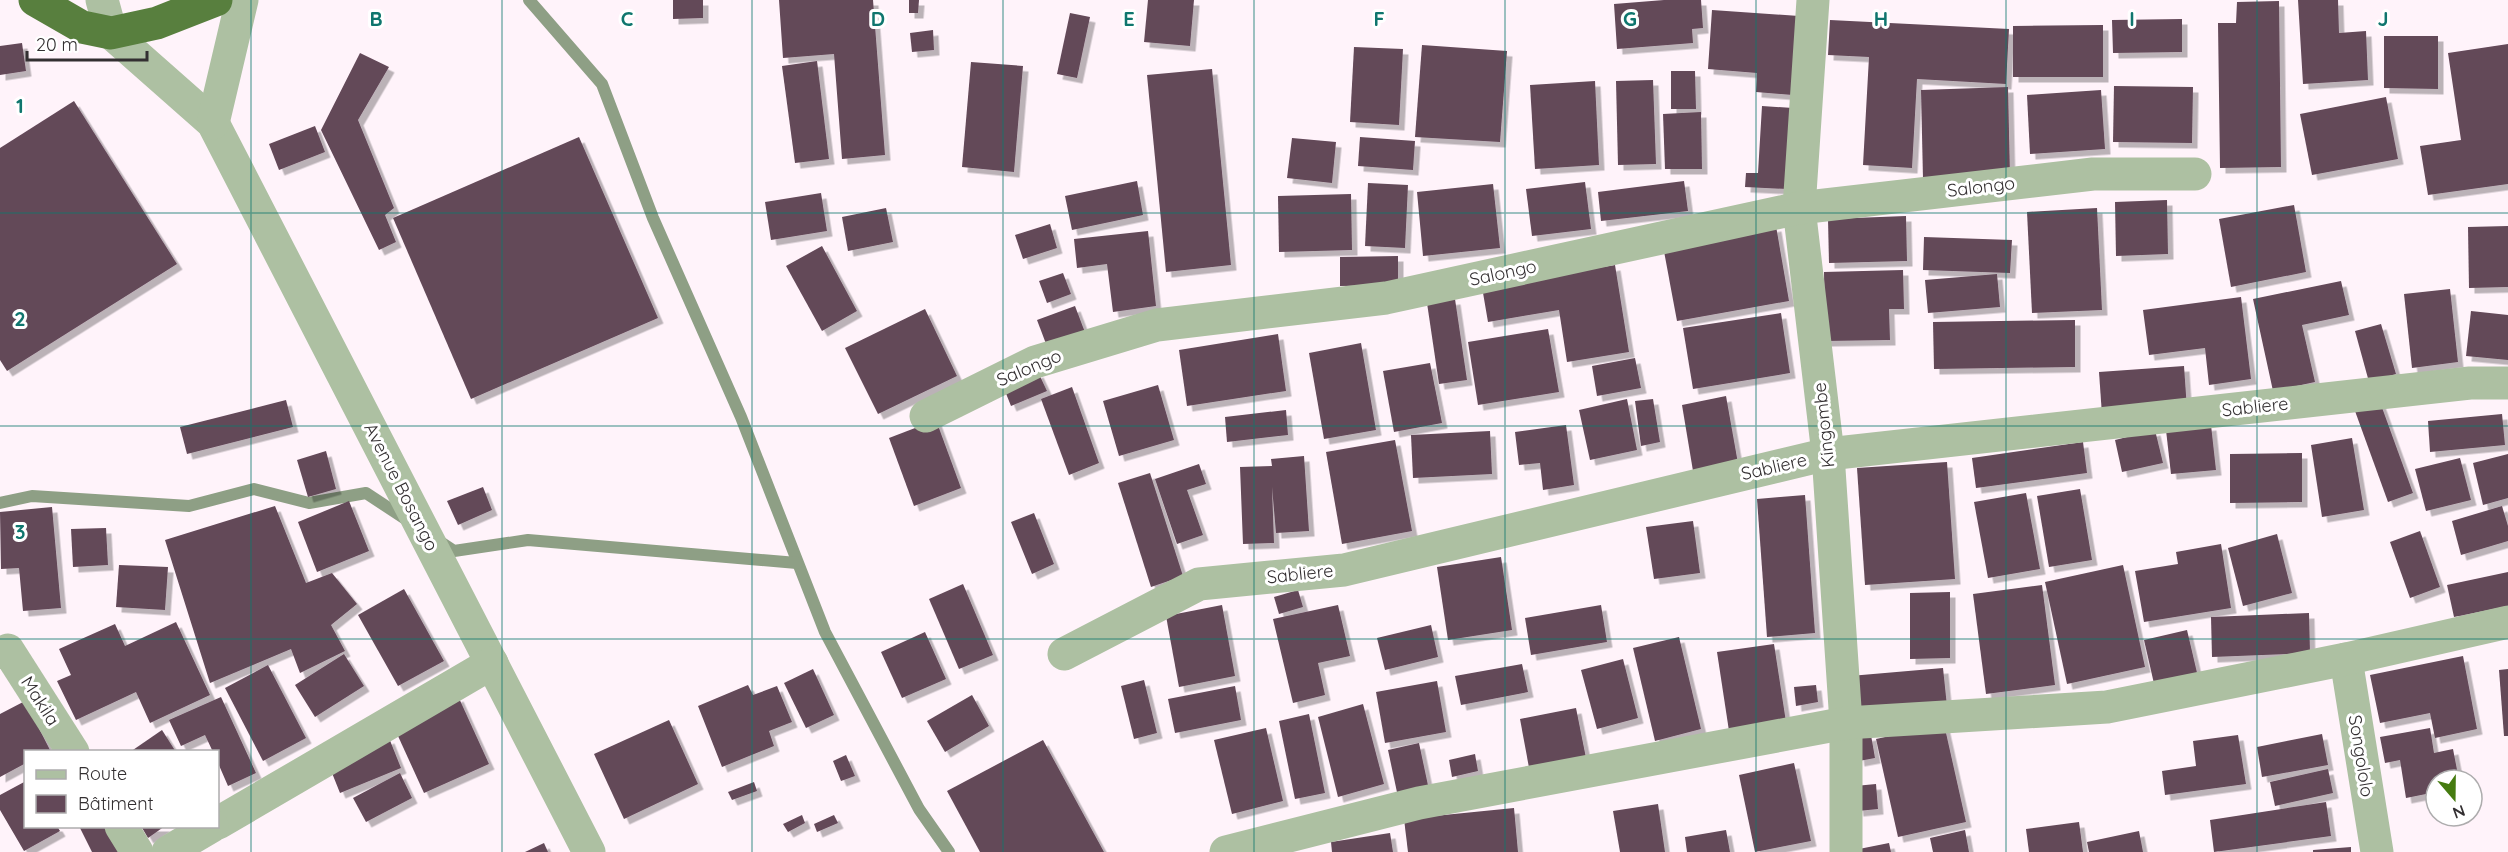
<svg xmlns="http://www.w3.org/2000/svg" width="2508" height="852" font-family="Quicksand,sans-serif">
<defs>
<filter id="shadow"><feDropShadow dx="5.5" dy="5.5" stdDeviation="0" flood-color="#0004"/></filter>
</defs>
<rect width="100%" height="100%" fill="#fff3fa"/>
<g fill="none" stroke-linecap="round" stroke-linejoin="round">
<g stroke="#8e9f85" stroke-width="12">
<polyline points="529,0 602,84 653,218 741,417 825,632 919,809 949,852"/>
<polyline points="0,503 32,496 189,506 254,489 309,503 366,493 407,520"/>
<polyline points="439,541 454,551 528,540 797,563"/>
</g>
</g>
<g fill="#634858" filter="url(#shadow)">
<polygon points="673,0 703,0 703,18 673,19"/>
<polygon points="779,0 873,0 885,155 842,159 834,54 783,58"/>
<polygon points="909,0 919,0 918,13 909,13"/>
<polygon points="1148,0 1194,0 1190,46 1144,42"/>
<polygon points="1664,0 1701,0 1703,28 1692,29 1693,43 1617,49 1614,4"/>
<polygon points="2298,0 2338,0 2339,33 2366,31 2368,80 2303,84"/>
<polygon points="2279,1 2281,167 2220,168 2218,23 2236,23 2237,2"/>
<polygon points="1712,10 1799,16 1793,95 1756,92 1757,73 1708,69"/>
<polygon points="1070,13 1090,17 1077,78 1057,74"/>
<polygon points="2182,19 2182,52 2113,53 2112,20"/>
<polygon points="1830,20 2009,29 2006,84 1917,79 1912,168 1863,165 1869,57 1828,55"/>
<polygon points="2103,25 2103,77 2013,77 2013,26"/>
<polygon points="933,30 934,50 912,52 910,33"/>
<polygon points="2384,36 2438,36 2438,89 2384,88"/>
<polygon points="22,43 26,71 0,75 0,46"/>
<polygon points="2508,44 2508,184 2428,195 2420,146 2461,140 2448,53"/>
<polygon points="1422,45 1507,51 1500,142 1415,137"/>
<polygon points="1354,47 1403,49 1399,125 1350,122"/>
<polygon points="360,53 389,67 358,120 394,208 385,215 396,242 379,250 321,130"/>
<polygon points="817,61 829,159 795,163 782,66"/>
<polygon points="971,62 1023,66 1014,172 962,167"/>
<polygon points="1212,69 1231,265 1166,272 1147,75"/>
<polygon points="1671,71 1695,71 1696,109 1671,109"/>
<polygon points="1653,80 1656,164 1618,165 1616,81"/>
<polygon points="1595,81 1599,165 1535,169 1530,85"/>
<polygon points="2114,86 2193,87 2192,143 2113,142"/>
<polygon points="2008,87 2010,177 1923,179 1921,90"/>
<polygon points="2101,90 2105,149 2030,154 2027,95"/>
<polygon points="2386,97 2398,159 2312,175 2300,114"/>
<polygon points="74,101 177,264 7,371 0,360 0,148"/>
<polygon points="1762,106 1793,108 1788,189 1745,187 1746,173 1758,173"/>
<polygon points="1701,112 1702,169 1665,169 1663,114"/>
<polygon points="315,126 325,152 279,170 269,144"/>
<polygon points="579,137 658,318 471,399 393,218"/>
<polygon points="1360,137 1415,141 1413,170 1358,166"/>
<polygon points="1292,138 1336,142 1332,183 1287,178"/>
<polygon points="1137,181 1143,215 1072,230 1065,196"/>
<polygon points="1684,181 1688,211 1601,221 1598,192"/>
<polygon points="1585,182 1591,229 1532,236 1526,189"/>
<polygon points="1368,183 1408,185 1405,248 1365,246"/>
<polygon points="1493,184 1500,248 1423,256 1417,192"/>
<polygon points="821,193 827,231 771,240 765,202"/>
<polygon points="1351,194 1352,250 1279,252 1278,196"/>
<polygon points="2167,200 2168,254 2116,256 2115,202"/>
<polygon points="2294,205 2306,272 2231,287 2219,219"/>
<polygon points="886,208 893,242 848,251 842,217"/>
<polygon points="2097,208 2102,310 2032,313 2027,212"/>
<polygon points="1906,216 1907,261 1829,263 1828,219"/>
<polygon points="1050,224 1057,248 1023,259 1015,235"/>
<polygon points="1776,226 1789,301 1677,321 1663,246"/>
<polygon points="2508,226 2508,287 2469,288 2468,227"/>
<polygon points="1148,231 1156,306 1113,312 1107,264 1077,268 1074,239"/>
<polygon points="1924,237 2012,240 2010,273 1923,270"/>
<polygon points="822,246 857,311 822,331 786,266"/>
<polygon points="1398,256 1398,285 1340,286 1340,257"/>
<polygon points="1615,265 1629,352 1567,362 1559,310 1488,322 1482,287"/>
<polygon points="1903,270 1904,309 1889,309 1890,340 1825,341 1824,272"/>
<polygon points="1063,273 1071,294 1047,303 1039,281"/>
<polygon points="1997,274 2000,307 1928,313 1925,280"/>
<polygon points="2341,281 2349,315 2302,325 2315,382 2273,391 2253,299"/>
<polygon points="2450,289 2458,362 2412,368 2404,294"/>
<polygon points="2241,297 2251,379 2209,385 2205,348 2149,355 2143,310"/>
<polygon points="1455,299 1467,380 1439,384 1427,303"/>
<polygon points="1075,306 1086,335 1048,349 1037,320"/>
<polygon points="925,309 957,376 878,414 845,348"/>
<polygon points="2471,311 2508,315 2508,360 2466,356"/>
<polygon points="1781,313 1790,373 1693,389 1683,328"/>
<polygon points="2075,320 2075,367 1934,369 1933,322"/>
<polygon points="2381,324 2396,374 2369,382 2355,331"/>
<polygon points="1548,329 1559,392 1478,405 1468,342"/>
<polygon points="1278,334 1286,391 1187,406 1179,350"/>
<polygon points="1361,343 1376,430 1324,439 1309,353"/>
<polygon points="1635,358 1641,388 1597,396 1592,366"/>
<polygon points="1430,363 1442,423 1394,432 1383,371"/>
<polygon points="2184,366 2187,409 2102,415 2099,372"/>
<polygon points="1038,372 1047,391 1011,406 1003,386"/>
<polygon points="1158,385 1174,440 1119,456 1103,401"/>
<polygon points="1072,387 1099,463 1069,475 1041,399"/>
<polygon points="1726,396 1739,469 1694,477 1682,405"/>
<polygon points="1627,399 1637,450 1590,460 1579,410"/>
<polygon points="1653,399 1660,442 1641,446 1635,401"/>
<polygon points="286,400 293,427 187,454 180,427"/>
<polygon points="2380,402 2413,493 2388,502 2355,411"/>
<polygon points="1286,410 1288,435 1227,442 1225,417"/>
<polygon points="2502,414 2505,445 2430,452 2428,421"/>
<polygon points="936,420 961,488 914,506 889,438"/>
<polygon points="1566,425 1574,485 1543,490 1540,463 1519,465 1515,432"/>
<polygon points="2211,425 2216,470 2171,474 2166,430"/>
<polygon points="2155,430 2163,463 2122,472 2115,440"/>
<polygon points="1490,431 1492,474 1413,478 1411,435"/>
<polygon points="2352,438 2364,510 2322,517 2311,445"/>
<polygon points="1395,440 1412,531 1342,544 1326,452"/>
<polygon points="2083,442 2087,473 1976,488 1972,458"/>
<polygon points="326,451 336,489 308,497 297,460"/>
<polygon points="2302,453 2302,502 2230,503 2230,454"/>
<polygon points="2508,454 2508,498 2483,505 2473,463"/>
<polygon points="1304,456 1309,531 1276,533 1272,487 1274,543 1243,544 1240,467 1272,466 1271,459"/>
<polygon points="2460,458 2471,500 2426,511 2415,469"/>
<polygon points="1947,462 1955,579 1865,585 1857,468"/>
<polygon points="1199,464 1206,484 1187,490 1203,535 1177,544 1155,479"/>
<polygon points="1150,473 1183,576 1151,587 1118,483"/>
<polygon points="483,487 492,510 458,525 447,501"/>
<polygon points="2080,489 2092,560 2049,567 2037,496"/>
<polygon points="2026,493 2040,569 1988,578 1974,502"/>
<polygon points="1805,495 1815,633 1767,637 1757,499"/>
<polygon points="349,501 369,551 317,572 298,522"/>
<polygon points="275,506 306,583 332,573 357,604 331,625 345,651 300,673 291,649 210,683 165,540"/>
<polygon points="2502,506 2508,526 2508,541 2461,555 2452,521"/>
<polygon points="52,507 61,608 23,611 19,568 1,569 0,512"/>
<polygon points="1034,513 1054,564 1032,574 1011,522"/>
<polygon points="1693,521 1700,573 1654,579 1646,527"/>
<polygon points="106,528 108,565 73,567 71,529"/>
<polygon points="2420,531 2440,587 2410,598 2390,542"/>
<polygon points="2277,534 2292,593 2243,606 2228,548"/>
<polygon points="2221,544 2231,608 2144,622 2135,571 2178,564 2176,552"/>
<polygon points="1501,557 1512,630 1448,640 1437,567"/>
<polygon points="119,565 168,567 165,610 116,607"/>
<polygon points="2123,565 2145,667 2067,684 2045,582"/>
<polygon points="2508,572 2508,606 2454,617 2447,585"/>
<polygon points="963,584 993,655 959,669 929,599"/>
<polygon points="2042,585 2055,685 1986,694 1973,594"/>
<polygon points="404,589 444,661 398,686 358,615"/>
<polygon points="1298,590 1303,607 1279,614 1274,597"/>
<polygon points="1950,592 1950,658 1910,659 1910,593"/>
<polygon points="1222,605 1235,676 1179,687 1166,616"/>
<polygon points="1338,605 1350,656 1318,663 1325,695 1293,703 1273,619"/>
<polygon points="1601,605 1607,642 1531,655 1525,618"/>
<polygon points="2309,613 2310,653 2212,657 2211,617"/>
<polygon points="176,622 210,695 150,723 136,692 76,720 57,681 71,675 59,649 115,624 125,646"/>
<polygon points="1431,625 1438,657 1385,670 1377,638"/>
<polygon points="2187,630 2198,677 2155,688 2144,640"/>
<polygon points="925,632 946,679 902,698 881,652"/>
<polygon points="1679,637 1701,729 1655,741 1633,648"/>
<polygon points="1774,644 1786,722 1729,731 1717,652"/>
<polygon points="344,654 364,686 315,717 295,685"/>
<polygon points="2463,656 2477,729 2435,738 2430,713 2380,723 2370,675"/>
<polygon points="1623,659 1638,718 1597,729 1581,670"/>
<polygon points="1522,664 1528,692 1461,705 1455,676"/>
<polygon points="268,665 306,738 263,761 225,688"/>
<polygon points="1943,668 1947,706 1853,714 1850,676"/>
<polygon points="813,669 834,715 806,728 784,683"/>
<polygon points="2508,669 2508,736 2504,736 2499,670"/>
<polygon points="1144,680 1157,733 1134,739 1121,686"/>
<polygon points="1437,681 1446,732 1385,743 1376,692"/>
<polygon points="748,685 753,695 777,686 792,722 769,731 774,746 722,767 698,706"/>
<polygon points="1816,685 1818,702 1796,706 1794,687"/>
<polygon points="1235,686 1241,720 1175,733 1168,699"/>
<polygon points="972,695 989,726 945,752 927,721"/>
<polygon points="458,696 489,764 424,793 393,725"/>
<polygon points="221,697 256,773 228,786 218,763 218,752 213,752 205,735 181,746 169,720"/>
<polygon points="25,701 50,750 26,752 26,763 0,777 0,714"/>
<polygon points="1363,704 1384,784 1338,797 1318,717"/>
<polygon points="1576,708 1587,763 1530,773 1520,719"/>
<polygon points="1309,714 1325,793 1295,799 1279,721"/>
<polygon points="669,720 698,784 624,819 594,754"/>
<polygon points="1944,724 1966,822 1898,837 1876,739"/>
<polygon points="1266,728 1283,801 1232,814 1214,740"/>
<polygon points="2430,728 2434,753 2453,749 2459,780 2436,780 2436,792 2406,798 2400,760 2385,763 2380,737"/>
<polygon points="162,730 176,752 130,752"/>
<polygon points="2322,734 2328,765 2262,777 2257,747"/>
<polygon points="1871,735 1875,758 1859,761 1856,737"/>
<polygon points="2238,735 2246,784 2165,795 2162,771 2196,766 2193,741"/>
<polygon points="389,738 401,768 340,793 328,763"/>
<polygon points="1043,740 1104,852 980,852 947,791"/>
<polygon points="1419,743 1429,790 1398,797 1388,750"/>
<polygon points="1475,754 1478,771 1452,777 1449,760"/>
<polygon points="846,755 855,776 841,781 833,761"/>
<polygon points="1794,763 1811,841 1755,852 1739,775"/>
<polygon points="2328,769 2333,793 2275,806 2270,782"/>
<polygon points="400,773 412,798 366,822 353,798"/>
<polygon points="26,781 26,826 57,826 60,831 24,851 0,810 0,795"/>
<polygon points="754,782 757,791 732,800 728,792"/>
<polygon points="1876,784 1878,809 1858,811 1855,786"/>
<polygon points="2326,802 2331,836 2214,852 2210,820"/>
<polygon points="1658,804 1665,852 1620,852 1613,811"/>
<polygon points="1514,808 1518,852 1408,852 1404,819"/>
<polygon points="802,815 805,823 788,832 783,824"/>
<polygon points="834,815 838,823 817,832 814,824"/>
<polygon points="2079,822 2083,852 2029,852 2026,829"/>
<polygon points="79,826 114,826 121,852 92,852"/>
<polygon points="141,826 165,826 148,838"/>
<polygon points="1726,830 1730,852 1687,852 1685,837"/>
<polygon points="1965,830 1969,852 1933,852 1930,838"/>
<polygon points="2139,831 2143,852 2089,852 2087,842"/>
<polygon points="1390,833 1393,852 1332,852 1331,842"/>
<polygon points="544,843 548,852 525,852"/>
<polygon points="1889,843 1891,852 1860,852 1859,849"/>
<polygon points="2351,847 2351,852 2313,852 2313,850"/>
</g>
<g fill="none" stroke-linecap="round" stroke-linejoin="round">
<g stroke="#adc0a2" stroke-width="33">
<polyline points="102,0 111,33 213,123 589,852"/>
<polyline points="1813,0 1799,208 1828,454 1846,723 1846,852"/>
<polyline points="213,123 242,0"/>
<polyline points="926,416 1035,362 1157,325 1386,298 1799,208 2093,174 2195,174"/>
<polyline points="8,650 73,752"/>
<polyline points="1064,654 1199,584 1344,570 1828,454 2470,383 2508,383"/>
<polyline points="2346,659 2377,852"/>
<polyline points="218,823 492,663"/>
<polyline points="121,826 137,852"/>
<polyline points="168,852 212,826"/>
<polyline points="1226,852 1419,803 1846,723 2107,707 2346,659 2508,622"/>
</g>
<polyline stroke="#587f3e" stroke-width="33" points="35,0 82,27 111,33 157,23 216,0"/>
</g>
<path fill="none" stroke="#0f766e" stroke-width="1.5" stroke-opacity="0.55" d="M 251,0 L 251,852M 502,0 L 502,852M 752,0 L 752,852M 1003,0 L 1003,852M 1254,0 L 1254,852M 1505,0 L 1505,852M 1756,0 L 1756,852M 2006,0 L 2006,852M 2257,0 L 2257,852M 0,213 L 2508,213M 0,426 L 2508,426M 0,639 L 2508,639"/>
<g text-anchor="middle" stroke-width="6" stroke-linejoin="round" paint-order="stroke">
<g font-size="18" fill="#332f31" stroke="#fff">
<text transform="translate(1981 187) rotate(-7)" y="6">Salongo</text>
<text transform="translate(1503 273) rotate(-12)" y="6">Salongo</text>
<text transform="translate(1029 368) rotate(-23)" y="6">Salongo</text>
<text transform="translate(2255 407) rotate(-6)" y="6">Sabliere</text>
<text transform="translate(1824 425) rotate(-96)" y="6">Kingombe</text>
<text transform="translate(1774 467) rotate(-13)" y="6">Sabliere</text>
<text transform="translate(401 487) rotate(63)" y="6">Avenue Bosango</text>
<text transform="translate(1300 574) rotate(-6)" y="6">Sabliere</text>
<text transform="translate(40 701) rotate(57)" y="6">Makila</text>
<text transform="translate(2361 756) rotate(81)" y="6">Songololo</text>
</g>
</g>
<g font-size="20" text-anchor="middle" font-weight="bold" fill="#0f766e" stroke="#fff" stroke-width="6" stroke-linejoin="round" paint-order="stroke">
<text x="376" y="26">B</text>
<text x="627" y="26">C</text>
<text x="878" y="26">D</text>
<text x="1129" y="26">E</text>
<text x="1379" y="26">F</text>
<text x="1630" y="26">G</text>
<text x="1881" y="26">H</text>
<text x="2132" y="26">I</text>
<text x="2383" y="26">J</text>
<text x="20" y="113">1</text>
<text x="20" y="326">2</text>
<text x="20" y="539">3</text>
</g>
<rect x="24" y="750" width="195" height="78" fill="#ffffff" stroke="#adacad" stroke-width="1.5"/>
<rect x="36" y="770" width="30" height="9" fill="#adc0a2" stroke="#adacad" stroke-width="1.5"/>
<text x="78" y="780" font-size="18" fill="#332f31">Route</text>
<rect x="36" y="795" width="30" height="18" fill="#634858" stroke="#adacad" stroke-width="1.5"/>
<text x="78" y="810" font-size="18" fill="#332f31">Bâtiment</text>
<g transform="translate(2454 798) rotate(160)"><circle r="28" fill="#ffffff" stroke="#adacad" stroke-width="1.5"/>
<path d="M0-4.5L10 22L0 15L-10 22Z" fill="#457b10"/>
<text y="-9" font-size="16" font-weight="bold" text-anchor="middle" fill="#332f31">N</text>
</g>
<path d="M27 51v9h120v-9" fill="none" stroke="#332f31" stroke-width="3"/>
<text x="36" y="51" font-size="18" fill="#332f31" stroke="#ffffff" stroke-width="4.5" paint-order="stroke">20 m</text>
</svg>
